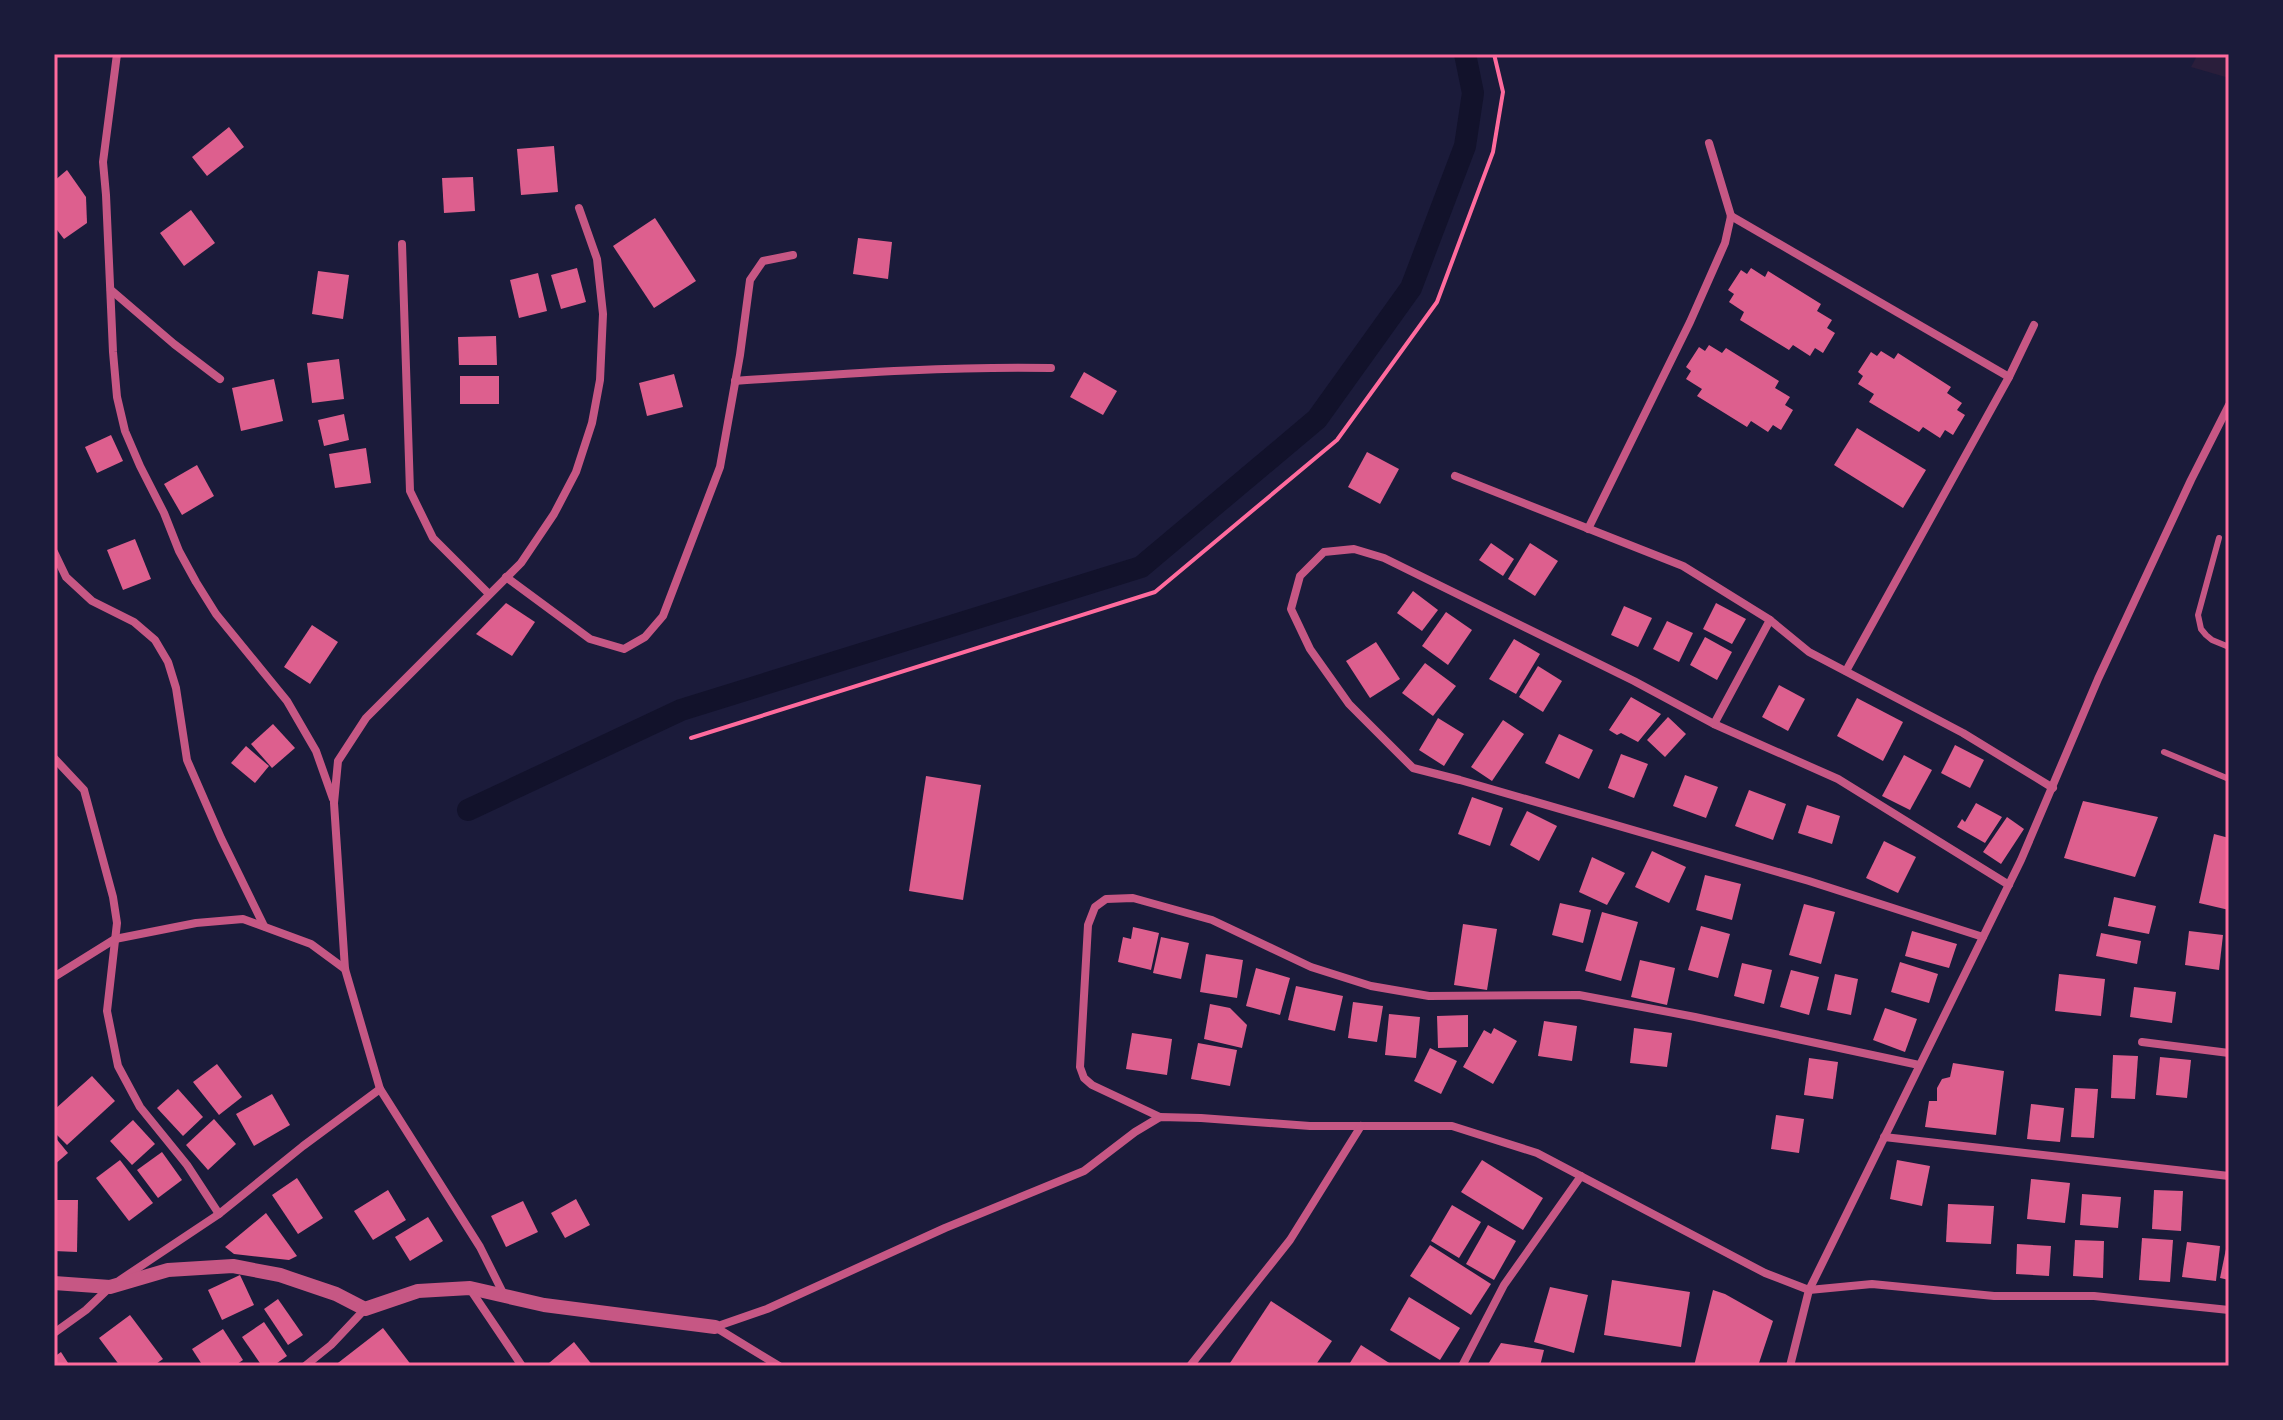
<svg xmlns="http://www.w3.org/2000/svg" width="2283" height="1420" font-family="Helvetica,sans-serif">
<rect width="100%" height="100%" fill="#1b1b3a"/>
<polygon fill="#2a1e3b" points="2198,54 2229,54 2229,78 2191,67"/>
<g fill="none" stroke-linecap="round" stroke-linejoin="round">
<polyline stroke="#12122b" stroke-width="22" points="468,810 681,710 1141,567 1317,419 1411,288 1465,146 1473,93 1465,54"/>
</g>
<g fill="#dd5f8e">
<polygon points="229,127 244,147 207,176 192,157"/>
<polygon points="554,146 558,192 521,195 517,149"/>
<polygon points="67,170 86,197 87,223 64,239 54,226 54,181"/>
<polygon points="473,177 475,211 444,213 442,178"/>
<polygon points="191,210 215,243 184,266 160,233"/>
<polygon points="655,218 696,281 654,308 613,246"/>
<polygon points="858,238 892,242 888,279 853,274"/>
<polygon points="577,268 586,302 561,309 551,275"/>
<polygon points="1751,268 1765,277 1768,271 1821,304 1817,311 1832,320 1827,328 1835,333 1823,353 1815,348 1810,356 1793,345 1789,350 1740,320 1744,312 1729,302 1734,294 1728,290 1741,270 1747,274"/>
<polygon points="318,271 349,275 343,319 312,314"/>
<polygon points="538,273 547,311 519,318 510,280"/>
<polygon points="496,336 497,365 459,365 458,337"/>
<polygon points="1709,345 1722,353 1726,348 1779,381 1775,388 1790,397 1785,405 1793,410 1781,430 1773,425 1768,432 1751,421 1747,427 1697,396 1702,389 1686,379 1691,371 1686,367 1699,347 1705,351"/>
<polygon points="1881,351 1894,359 1898,353 1951,387 1947,393 1962,403 1957,410 1965,415 1953,435 1945,430 1940,438 1923,427 1919,432 1869,402 1874,394 1858,384 1863,376 1858,372 1871,352 1877,356"/>
<polygon points="339,359 344,399 312,403 307,363"/>
<polygon points="1084,372 1117,391 1103,415 1070,397"/>
<polygon points="674,374 683,407 647,416 639,383"/>
<rect x="460" y="376" width="39" height="28"/>
<polygon points="274,379 283,421 241,431 232,388"/>
<polygon points="344,414 349,440 324,446 318,420"/>
<polygon points="1857,428 1926,470 1903,508 1834,465"/>
<polygon points="111,435 123,461 97,473 85,447"/>
<polygon points="366,448 371,483 335,488 329,454"/>
<polygon points="1367,452 1399,469 1380,504 1348,487"/>
<polygon points="197,465 214,496 182,515 164,484"/>
<polygon points="135,539 151,579 123,590 107,550"/>
<polygon points="1491,543 1514,559 1503,576 1479,560"/>
<polygon points="1530,543 1558,561 1535,596 1508,579"/>
<polygon points="1413,591 1438,610 1422,631 1397,613"/>
<polygon points="506,603 535,622 512,656 476,634"/>
<polygon points="1716,603 1746,619 1732,644 1703,629"/>
<polygon points="1624,606 1652,618 1638,647 1611,635"/>
<polygon points="1446,612 1472,630 1448,665 1422,646"/>
<polygon points="1667,621 1693,633 1679,662 1653,649"/>
<polygon points="312,625 338,642 310,684 284,667"/>
<polygon points="1705,637 1732,652 1717,680 1690,665"/>
<polygon points="1514,639 1540,654 1516,694 1489,679"/>
<polygon points="1376,642 1400,679 1370,698 1346,661"/>
<polygon points="1425,663 1456,686 1433,716 1402,693"/>
<polygon points="1538,666 1562,681 1543,712 1519,697"/>
<polygon points="1779,685 1805,699 1788,731 1762,717"/>
<polygon points="1631,697 1661,714 1638,742 1621,733 1617,735 1609,730"/>
<polygon points="1857,698 1903,722 1883,761 1837,736"/>
<polygon points="1668,717 1686,734 1665,757 1647,740"/>
<polygon points="1438,718 1464,734 1444,766 1419,750"/>
<polygon points="1503,720 1524,734 1492,781 1471,767"/>
<polygon points="273,724 295,748 272,768 251,744"/>
<polygon points="1559,734 1593,750 1579,779 1545,763"/>
<polygon points="1955,745 1984,760 1970,788 1941,773"/>
<polygon points="246,746 269,766 255,783 231,763"/>
<polygon points="1621,754 1648,764 1634,798 1608,788"/>
<polygon points="1904,755 1932,770 1910,810 1882,796"/>
<polygon points="1685,775 1718,787 1706,818 1673,806"/>
<polygon points="926,776 981,785 963,900 909,891"/>
<polygon points="1749,790 1786,804 1773,840 1735,826"/>
<polygon points="1472,797 1503,808 1490,846 1458,834"/>
<polygon points="2083,801 2158,817 2135,877 2064,858"/>
<polygon points="1976,803 2002,817 1985,843 1957,827 1962,819 1965,822"/>
<polygon points="1807,805 1840,816 1832,844 1798,833"/>
<polygon points="1527,811 1557,826 1539,861 1510,845"/>
<polygon points="2007,817 2024,829 2001,864 1983,852"/>
<polygon points="2214,834 2229,838 2229,910 2199,903"/>
<polygon points="1884,841 1916,857 1898,893 1866,878"/>
<polygon points="1652,851 1686,867 1669,903 1635,887"/>
<polygon points="1592,857 1625,873 1607,905 1579,892"/>
<polygon points="1705,875 1741,884 1732,920 1696,910"/>
<polygon points="2114,897 2156,906 2149,934 2108,926"/>
<polygon points="1560,903 1591,910 1583,943 1552,935"/>
<polygon points="1804,904 1835,912 1821,964 1789,955"/>
<polygon points="1602,912 1638,922 1621,981 1585,971"/>
<polygon points="1463,924 1497,929 1487,990 1454,985"/>
<polygon points="1701,926 1730,934 1718,978 1688,970"/>
<polygon points="1133,927 1159,933 1151,970 1118,962 1123,937 1131,939"/>
<polygon points="1912,931 1957,944 1949,968 1905,956"/>
<polygon points="2189,931 2223,935 2219,970 2185,965"/>
<polygon points="2101,933 2141,941 2137,964 2096,956"/>
<polygon points="1161,937 1189,943 1181,979 1153,973"/>
<polygon points="1206,954 1243,960 1237,998 1200,992"/>
<polygon points="1640,960 1675,968 1667,1005 1631,997"/>
<polygon points="1900,962 1938,974 1929,1003 1891,992"/>
<polygon points="1742,963 1772,970 1764,1004 1734,996"/>
<polygon points="1256,968 1290,978 1280,1015 1246,1006"/>
<polygon points="1791,970 1819,977 1809,1015 1780,1007"/>
<polygon points="1835,974 1858,979 1851,1015 1827,1010"/>
<polygon points="2059,974 2105,979 2101,1016 2055,1011"/>
<polygon points="1296,986 1343,996 1335,1031 1288,1020"/>
<polygon points="2134,987 2176,992 2172,1023 2130,1017"/>
<polygon points="1353,1002 1383,1006 1377,1042 1348,1038"/>
<polygon points="1210,1004 1230,1008 1247,1025 1242,1048 1204,1039"/>
<polygon points="1885,1008 1917,1019 1905,1052 1873,1040"/>
<polygon points="1389,1014 1420,1017 1416,1058 1385,1055"/>
<polygon points="1468,1015 1468,1047 1438,1048 1437,1016"/>
<polygon points="1544,1021 1577,1026 1572,1061 1538,1056"/>
<polygon points="1494,1028 1517,1041 1493,1084 1463,1067 1484,1030 1491,1034"/>
<polygon points="1634,1028 1672,1033 1667,1067 1630,1063"/>
<polygon points="1132,1033 1172,1039 1167,1075 1126,1069"/>
<polygon points="1198,1043 1237,1050 1230,1086 1191,1079"/>
<polygon points="1430,1048 1457,1061 1441,1094 1414,1081"/>
<polygon points="2113,1055 2138,1056 2135,1099 2111,1098"/>
<polygon points="2160,1057 2191,1060 2187,1098 2156,1095"/>
<polygon points="1809,1058 1838,1062 1833,1099 1804,1095"/>
<polygon points="1953,1063 2004,1071 1996,1135 1925,1127 1929,1101 1937,1101 1937,1088 1942,1079 1950,1077"/>
<polygon points="217,1064 242,1097 219,1115 193,1082"/>
<polygon points="92,1076 115,1101 67,1145 54,1132 54,1110"/>
<polygon points="2075,1088 2098,1089 2094,1138 2071,1137"/>
<polygon points="178,1089 203,1117 183,1136 157,1108"/>
<polygon points="272,1094 290,1125 254,1146 236,1114"/>
<polygon points="2031,1104 2064,1108 2060,1142 2027,1139"/>
<polygon points="1776,1115 1804,1119 1799,1153 1771,1149"/>
<polygon points="214,1119 236,1144 208,1170 186,1145"/>
<polygon points="133,1120 155,1144 132,1165 110,1141"/>
<polygon points="54,1136 68,1153 54,1165"/>
<polygon points="162,1152 182,1180 158,1198 137,1170"/>
<polygon points="120,1160 153,1203 129,1221 96,1178"/>
<polygon points="1482,1160 1543,1198 1523,1230 1461,1192"/>
<polygon points="1897,1160 1930,1166 1922,1206 1890,1199"/>
<polygon points="297,1178 323,1218 298,1234 272,1195"/>
<polygon points="2031,1179 2070,1183 2065,1223 2027,1219"/>
<polygon points="388,1190 406,1220 373,1240 354,1211"/>
<polygon points="2154,1190 2183,1191 2181,1231 2152,1229"/>
<polygon points="2082,1194 2121,1197 2118,1228 2080,1225"/>
<polygon points="576,1199 590,1225 565,1238 551,1213"/>
<polygon points="54,1200 78,1200 77,1252 54,1251"/>
<polygon points="523,1201 538,1232 506,1247 491,1216"/>
<polygon points="1948,1204 1994,1206 1991,1244 1946,1242"/>
<polygon points="1452,1205 1481,1222 1459,1258 1431,1241"/>
<polygon points="266,1213 297,1256 289,1260 234,1254 225,1247"/>
<polygon points="428,1217 443,1241 410,1261 395,1237"/>
<polygon points="1488,1225 1516,1241 1494,1280 1466,1264"/>
<polygon points="2142,1238 2173,1240 2170,1282 2139,1280"/>
<polygon points="2075,1240 2104,1241 2103,1278 2073,1276"/>
<polygon points="2187,1242 2220,1246 2216,1281 2182,1277"/>
<polygon points="2017,1244 2051,1246 2049,1276 2016,1274"/>
<polygon points="1430,1245 1491,1284 1471,1315 1410,1276"/>
<polygon points="2226,1249 2229,1250 2229,1280 2220,1278"/>
<polygon points="240,1275 254,1305 222,1320 208,1290"/>
<polygon points="1612,1280 1690,1292 1681,1347 1604,1335"/>
<polygon points="1550,1287 1588,1295 1574,1353 1534,1342"/>
<polygon points="1713,1290 1725,1294 1773,1321 1758,1366 1694,1366"/>
<polygon points="1409,1297 1460,1328 1440,1360 1390,1330"/>
<polygon points="278,1299 303,1335 288,1345 264,1309"/>
<polygon points="1271,1301 1332,1341 1315,1366 1228,1366"/>
<polygon points="130,1315 163,1359 153,1366 120,1366 99,1338"/>
<polygon points="264,1322 287,1356 273,1366 262,1366 242,1337"/>
<polygon points="383,1328 412,1366 334,1366"/>
<polygon points="223,1329 243,1360 234,1366 203,1366 192,1349"/>
<polygon points="574,1342 593,1366 551,1366 549,1363"/>
<polygon points="1501,1343 1544,1350 1540,1366 1487,1366"/>
<polygon points="1361,1345 1394,1366 1348,1366"/>
<polygon points="61,1352 70,1366 54,1366 54,1357"/>
</g>
<g fill="none" stroke-linecap="round" stroke-linejoin="round">
<polyline stroke="#ff6b9d" stroke-width="4" points="691,738 1155,592 1337,440 1437,302 1493,152 1503,92 1494,54"/>
<g stroke="#c65784" stroke-width="6">
<polyline points="2219,538 2198,615 2201,629 2206,635 2212,640 2229,647"/>
<polyline points="2164,752 2229,779"/>
</g>
<g stroke="#c65784" stroke-width="8">
<polyline points="117,54 103,162 106,195 113,352 117,397 125,431 140,466 164,513 179,551 196,582 216,614 287,701 316,751 333,799"/>
<polyline points="1731,216 2009,377"/>
<polyline points="402,244 410,491 433,538 489,594"/>
<polyline points="111,290 174,344 220,379"/>
<path d="M 735,381 C 840,374 945,366 1051,368"/>
<polyline points="1455,476 1683,566 1770,620 1809,652 1963,733 2053,788"/>
<polyline points="1588,529 1690,322 1725,243 1731,216 1709,143"/>
<polyline points="54,552 66,577 92,601 134,622 155,640 168,662 176,688 187,760 221,838 264,926"/>
<polyline points="506,577 590,639 624,649 645,637 663,616 720,467 740,355 750,280 763,261 793,255"/>
<polyline points="1846,671 2009,377 2034,325"/>
<polyline points="1714,724 1770,620"/>
<polyline points="54,758 84,790 113,897 117,923 107,1011 118,1066 140,1107 187,1165 219,1214"/>
<polyline points="1983,937 1809,881 1460,780 1413,768 1349,704 1310,649 1291,609 1300,576 1324,552 1354,549 1384,558 1634,681 1714,724 1838,779 2009,885"/>
<polyline points="54,977 115,939 196,923 243,919 311,944 345,969"/>
<polyline points="2142,1042 2229,1053"/>
<polyline points="1160,1117 1092,1085 1084,1078 1080,1067 1088,925 1095,907 1106,899 1133,898 1212,920 1311,967 1371,986 1429,996 1579,995 1695,1017 1919,1065"/>
<polyline points="1884,1137 2229,1176"/>
<polyline points="120,1280 219,1214 303,1146 380,1089"/>
<polyline points="470,1289 522,1366"/>
<polyline points="504,1295 480,1247 380,1089 345,969 334,803 338,761 366,718 521,563 554,514 576,472 592,423 600,380 603,314 597,259 579,208"/>
<polyline points="715,1327 767,1309 945,1228 1084,1171 1135,1132 1160,1117 1201,1118 1310,1126 1452,1126 1537,1153 1765,1273 1809,1290 1872,1284 1994,1296 2094,1296 2229,1310"/>
<polyline points="715,1327 779,1366"/>
<polyline points="54,1333 86,1310 109,1288"/>
<polyline points="305,1366 331,1345 365,1309"/>
<polyline points="1190,1366 1290,1240 1361,1126"/>
<polyline points="1462,1366 1504,1285 1581,1176"/>
<polyline points="1790,1366 1809,1290 1815,1278 2021,860 2098,679 2191,480 2229,405"/>
</g>
<polyline stroke="#c65784" stroke-width="14" points="54,1283 110,1287 168,1270 233,1266 280,1275 336,1294 365,1309 418,1291 470,1288 544,1305 715,1327"/>
</g>
<rect width="2283" height="1420" fill="none" stroke="#1b1b3a" stroke-width="112"/>
<rect x="56" y="56" width="2171" height="1308" fill="none" stroke="#ff6b9d" stroke-width="3"/>
</svg>
